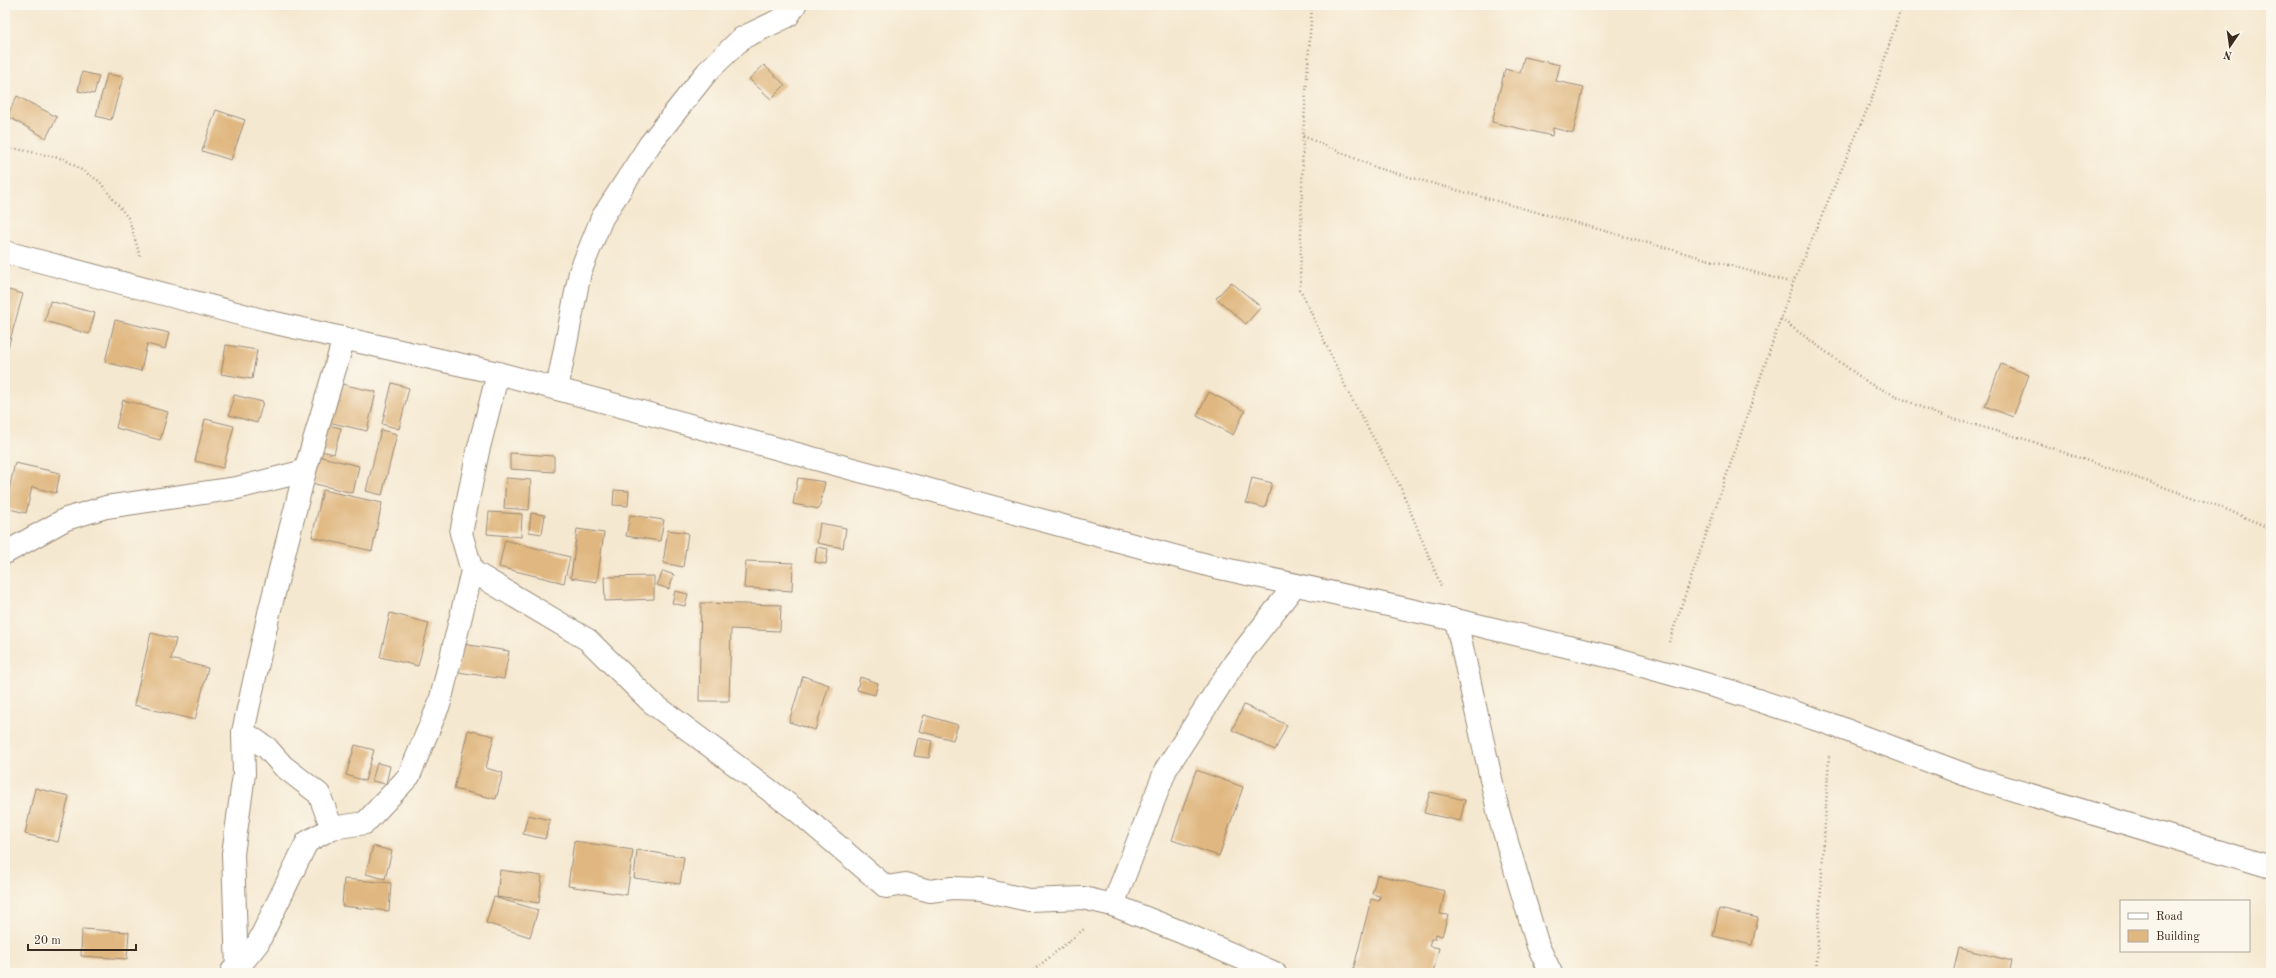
<svg xmlns="http://www.w3.org/2000/svg" width="2276" height="978" font-family="'Old Standard TT',serif">
<rect width="100%" height="100%" fill="#fbf7ec"/>
<filter id="ink" filterUnits="userSpaceOnUse"><feTurbulence type="fractalNoise" baseFrequency=".025" numOctaves="2"/><feDisplacementMap in="SourceGraphic" scale="8" xChannelSelector="R" yChannelSelector="G"/><feConvolveMatrix kernelMatrix="1 2 1 2 8 2 1 2 1" color-interpolation-filters="sRGB"/></filter>
<filter id="wash" filterUnits="userSpaceOnUse"><feTurbulence type="fractalNoise" baseFrequency=".012" numOctaves="4" result="noise"/><feDisplacementMap in="SourceGraphic" scale="16" xChannelSelector="R" yChannelSelector="G"/><feGaussianBlur stdDeviation="0.9" result="paint"/><feColorMatrix in="noise" values="0 0 0 0 0 0 0 0 0 0 0 0 0 0 0 0 0 1.4 0 .05"/><feComposite in="paint" operator="in"/></filter>
<g filter="url(#wash)">
<rect width="100%" height="100%" fill="#f5e8d0"/>
<g id="blocks">
<g fill="#e0b780">
<polygon points="1524,57 1560,65 1556,81 1584,87 1573,133 1553,128 1552,136 1492,122 1505,69 1520,73"/>
<polygon points="764,65 785,85 771,99 749,79"/>
<polygon points="82,72 99,76 94,94 78,91"/>
<polygon points="107,74 123,77 111,120 96,116"/>
<polygon points="17,96 57,117 46,138 7,116"/>
<polygon points="216,110 245,120 231,160 202,151"/>
<polygon points="1231,282 1261,307 1246,324 1216,298"/>
<polygon points="5,289 23,294 5,358"/>
<polygon points="50,301 95,313 89,334 45,321"/>
<polygon points="115,320 169,333 165,349 147,344 141,371 105,362"/>
<polygon points="226,345 257,350 252,379 221,374"/>
<polygon points="2001,364 2029,375 2013,417 1985,406"/>
<polygon points="333,382 376,392 367,431 324,421"/>
<polygon points="392,383 409,388 399,429 382,424"/>
<polygon points="1209,392 1245,411 1233,435 1197,416"/>
<polygon points="234,395 263,402 257,423 229,415"/>
<polygon points="123,400 168,412 160,440 116,428"/>
<polygon points="205,419 234,426 223,468 195,461"/>
<polygon points="320,423 341,428 334,454 313,449"/>
<polygon points="381,430 397,434 382,495 366,491"/>
<polygon points="510,453 554,456 554,472 510,469"/>
<polygon points="313,455 359,466 353,493 307,482"/>
<polygon points="15,463 60,473 56,493 32,487 26,513 5,508"/>
<polygon points="506,478 531,480 529,510 504,508"/>
<polygon points="798,478 825,482 819,509 793,504"/>
<polygon points="1252,478 1272,483 1265,508 1246,503"/>
<polygon points="323,490 382,503 372,551 312,537"/>
<polygon points="614,490 629,491 628,506 613,505"/>
<polygon points="489,512 522,514 521,537 487,534"/>
<polygon points="531,513 545,515 542,534 529,532"/>
<polygon points="630,515 664,520 660,541 626,536"/>
<polygon points="820,523 846,528 843,548 817,543"/>
<polygon points="577,529 604,533 597,582 571,578"/>
<polygon points="668,530 688,533 683,567 663,563"/>
<polygon points="505,540 570,557 564,583 499,567"/>
<polygon points="817,547 828,549 826,564 815,562"/>
<polygon points="746,561 793,563 792,591 744,588"/>
<polygon points="663,571 674,575 669,589 657,585"/>
<polygon points="654,576 654,599 605,601 604,577"/>
<polygon points="675,591 688,594 685,606 672,603"/>
<polygon points="701,603 781,605 780,631 731,629 729,701 699,701"/>
<polygon points="390,613 429,623 418,666 380,657"/>
<polygon points="151,633 176,639 171,659 208,668 195,720 134,705"/>
<polygon points="462,644 509,651 504,679 458,672"/>
<polygon points="803,676 829,685 815,730 789,722"/>
<polygon points="860,677 878,683 875,695 857,690"/>
<polygon points="1244,705 1287,725 1275,750 1232,730"/>
<polygon points="924,715 958,725 953,740 919,731"/>
<polygon points="468,730 494,736 486,768 503,773 496,799 454,789"/>
<polygon points="918,738 932,741 929,758 914,756"/>
<polygon points="355,745 374,750 365,781 346,775"/>
<polygon points="377,763 390,766 386,784 372,781"/>
<polygon points="1196,770 1243,787 1219,856 1172,840"/>
<polygon points="35,788 69,796 58,842 25,834"/>
<polygon points="1430,792 1465,800 1460,821 1424,813"/>
<polygon points="528,815 550,820 545,839 523,834"/>
<polygon points="574,841 633,850 627,895 568,886"/>
<polygon points="373,846 392,851 385,879 366,874"/>
<polygon points="637,850 684,857 680,884 634,878"/>
<polygon points="500,870 542,876 539,903 497,897"/>
<polygon points="1377,875 1445,891 1440,914 1448,915 1442,936 1436,934 1435,939 1431,939 1429,946 1439,948 1433,973 1353,971 1371,899 1379,901 1380,896 1372,894"/>
<polygon points="344,879 391,883 389,911 342,906"/>
<polygon points="494,897 538,910 530,937 486,923"/>
<polygon points="1719,909 1758,918 1752,945 1713,936"/>
<polygon points="82,929 129,932 127,959 81,956"/>
<polygon points="1959,948 2012,961 2009,973 1953,973"/>
</g>
</g>
</g>
<g filter="url(#ink)">
<use href="#blocks" fill-opacity="0" stroke="#988977" stroke-width="1"/>
<g fill="none" stroke-linecap="round" stroke-linejoin="round">
<defs>
<g id="minor">
<polyline points="5,252 262,320 498,373 1211,566 1456,620 1611,657 1727,690 1830,724 1974,778 2271,867"/>
<polyline points="498,373 478,451 461,533 472,571 588,640 651,702 796,810 886,887 905,884 930,891 952,888 980,889 1028,900 1083,898 1113,905 1181,932 1275,973"/>
<polyline points="557,389 580,272 602,218 650,144 707,72 742,38 788,16 795,5"/>
<polyline points="5,553 66,519 106,507 237,488 305,471"/>
<polyline points="1456,620 1499,815 1538,946 1551,973"/>
<polyline points="243,732 267,748 283,766 319,794 332,828"/>
<polyline points="1113,905 1166,769 1235,662 1295,585"/>
<polyline points="237,969 233,854 244,774 243,732 269,613 305,471 344,338"/>
<polyline points="232,971 237,969 258,943 307,842 332,828 365,823 409,776 440,702 472,571"/>
</g>
</defs>
<use href="#minor" stroke="#988977" stroke-width="24"/>
<g stroke="#988977" stroke-width="2.5" stroke-dasharray="1 3" stroke-linecap="butt">
<polyline points="1312,5 1303,136 1300,289 1349,394 1400,486 1441,586"/>
<polyline points="1303,136 1377,168 1793,283"/>
<polyline points="5,152 17,149 64,159 99,181 129,219 140,256"/>
<polyline points="1781,319 1870,384 1936,414 2028,440 2221,507 2271,529"/>
<polyline points="1669,642 1793,283 1872,98 1902,5"/>
<polyline points="1030,973 1084,929"/>
<polyline points="1816,973 1829,756"/>
</g>
<use href="#minor" stroke="#fff" stroke-width="22"/>
</g>
</g>
<rect width="2276" height="978" fill="none" stroke="#fbf7ec" stroke-width="20"/>
<rect x="2120" y="900" width="130" height="52" fill="#fbf7ec" stroke="#aea59a"/>
<rect x="2128" y="913" width="20" height="6" fill="#ffffff" stroke="#aea59a"/>
<text x="2156" y="920" font-size="12" fill="#3b2a1e">Road</text>
<rect x="2128" y="930" width="20" height="12" fill="#e0b780" stroke="#aea59a"/>
<text x="2156" y="940" font-size="12" fill="#3b2a1e">Building</text>
<g transform="translate(2230 46) rotate(193)" stroke="#fbf7ec" stroke-width="3" paint-order="stroke">
<path d="M0-3L7 15L0 10L-7 15Z" fill="#3b2a1e"/>
<text y="-6" font-size="11" font-weight="bold" text-anchor="middle" fill="#3b2a1e">N</text>
</g>
<path d="M28 944v6h108v-6" fill="none" stroke="#3b2a1e" stroke-width="2"/>
<text x="34" y="944" font-size="12" fill="#3b2a1e" stroke="#fbf7ec" stroke-width="3" paint-order="stroke">20 m</text>
</svg>
